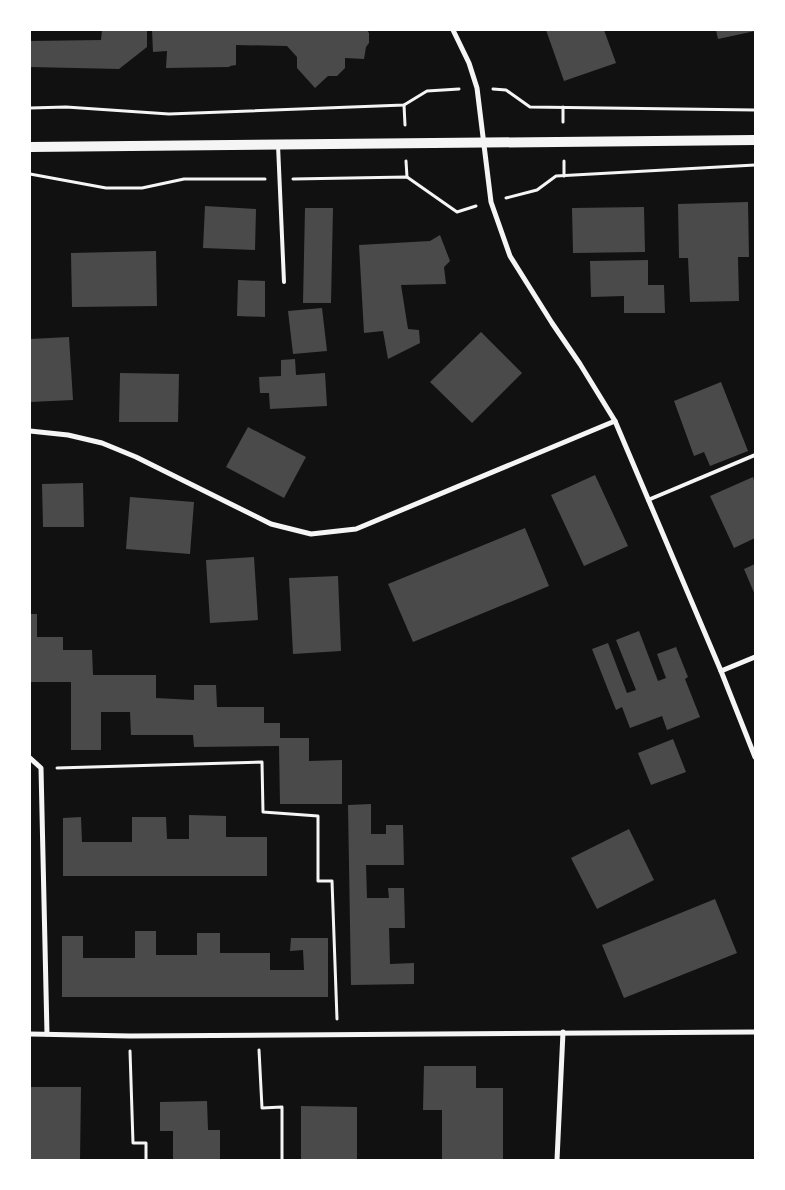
<svg xmlns="http://www.w3.org/2000/svg" width="785" height="1190" font-family="'Space Grotesk',sans-serif">
<rect width="100%" height="100%" fill="#111"/>
<g fill="#4a4a4a">
<polygon points="102,30 147,30 147,47 119,69 30,67 30,41 101,40"/>
<polygon points="152,30 367,30 369,33 369,43 366,47 364,59 345,58 345,68 337,76 328,76 315,88 297,68 297,57 287,46 236,45 236,65 230,66 229,67 166,68 167,51 153,52"/>
<polygon points="546,30 604,30 616,63 564,81"/>
<polygon points="716,30 755,30 755,31 718,39"/>
<polygon points="748,202 749,257 738,257 739,301 690,302 688,258 679,258 678,204"/>
<polygon points="205,206 256,209 255,250 203,248"/>
<polygon points="644,207 645,252 573,253 572,208"/>
<polygon points="305,208 333,208 331,303 303,303"/>
<polygon points="440,235 450,261 444,267 446,284 401,285 408,329 419,330 420,343 388,359 383,331 364,333 359,245 430,241"/>
<polygon points="156,251 157,306 72,307 71,253"/>
<polygon points="648,260 648,285 664,285 665,313 624,313 624,296 591,297 590,261"/>
<polygon points="238,280 265,281 265,317 237,316"/>
<polygon points="322,308 327,351 293,354 288,311"/>
<polygon points="481,332 522,373 472,423 430,382"/>
<polygon points="69,337 73,400 30,402 30,339"/>
<polygon points="295,359 296,375 325,373 327,406 270,409 269,393 260,393 259,377 281,376 281,360"/>
<polygon points="120,373 179,374 178,422 119,422"/>
<polygon points="721,382 748,451 710,466 704,452 694,456 674,401"/>
<polygon points="248,427 306,457 284,498 226,467"/>
<polygon points="595,475 628,546 584,566 551,495"/>
<polygon points="753,477 755,483 755,538 734,548 710,496"/>
<polygon points="83,483 84,527 43,527 42,484"/>
<polygon points="130,497 194,502 190,554 126,549"/>
<polygon points="525,528 549,586 413,642 388,584"/>
<polygon points="254,557 258,620 210,623 206,560"/>
<polygon points="755,564 755,595 744,569"/>
<polygon points="338,576 341,651 293,654 289,578"/>
<polygon points="30,614 37,614 37,637 63,637 63,650 92,650 93,675 156,675 156,698 194,700 194,685 216,685 217,707 264,707 264,723 280,723 280,738 309,738 309,761 342,760 342,804 280,804 279,746 194,747 193,735 131,735 130,712 101,712 101,750 71,750 71,682 30,682"/>
<polygon points="639,631 658,681 666,678 657,654 676,647 688,677 685,679 700,717 667,730 662,716 630,728 622,707 616,710 592,649 608,643 627,693 636,690 616,640"/>
<polygon points="673,739 686,772 651,785 638,753"/>
<polygon points="371,804 371,834 386,834 386,825 403,825 404,865 366,865 367,898 389,898 388,888 404,888 405,928 389,928 390,964 414,963 414,984 351,985 348,805"/>
<polygon points="189,815 226,816 226,837 267,837 267,876 63,876 63,818 81,817 82,842 132,842 132,817 166,817 167,839 189,839"/>
<polygon points="629,829 654,880 597,909 571,858"/>
<polygon points="715,899 737,953 624,998 602,945"/>
<polygon points="135,931 156,931 156,955 197,955 197,933 220,933 220,953 270,953 270,970 304,970 303,950 290,951 291,938 328,938 328,997 62,997 62,936 83,936 83,958 135,958"/>
<polygon points="424,1066 476,1066 476,1088 503,1088 503,1160 442,1160 442,1110 423,1110"/>
<polygon points="30,1087 81,1087 80,1160 30,1160"/>
<polygon points="207,1101 208,1130 220,1130 220,1160 173,1160 173,1131 160,1131 160,1102"/>
<polygon points="301,1106 357,1107 357,1160 301,1160"/>
</g>
<g fill="none" stroke-linecap="round" stroke-linejoin="round">
<g stroke="#f5f5f5" stroke-width="3">
<polyline points="493,89 506,90 530,107 755,110"/>
<polyline points="404,105 405,125"/>
<polyline points="563,107 563,122"/>
<polyline points="30,108 66,107 169,114 404,105 427,91 459,89"/>
<polyline points="406,161 407,177"/>
<polyline points="564,161 564,176"/>
<polyline points="30,174 106,188 142,188 184,179 265,179"/>
<polyline points="293,179 407,177 457,212 476,206"/>
<polyline points="506,198 537,190 556,176 755,165"/>
<polyline points="57,768 262,762 263,812 318,816 318,881 332,881 337,1019"/>
<polyline points="259,1050 262,1108 282,1107 282,1160"/>
<polyline points="130,1051 133,1143 146,1143 146,1160"/>
</g>
<g stroke="#f5f5f5" stroke-width="4">
<polyline points="278,145 284,282"/>
<polyline points="648,500 755,455"/>
</g>
<g stroke="#f5f5f5" stroke-width="5">
<polyline points="453,30 469,63 477,88 491,202 510,256 552,323 580,364 615,421 721,671 755,757"/>
<polyline points="30,431 68,435 102,443 136,457 271,524 311,534 356,529 615,421"/>
<polyline points="721,671 755,657"/>
<polyline points="30,758 41,768 47,1034"/>
<polyline points="30,1034 130,1036 755,1032"/>
<polyline points="557,1160 563,1032"/>
</g>
<polyline stroke="#f5f5f5" stroke-width="10" points="30,147 755,140"/>
</g>
<rect width="785" height="1190" fill="none" stroke="#ffffff" stroke-width="62"/>
</svg>
